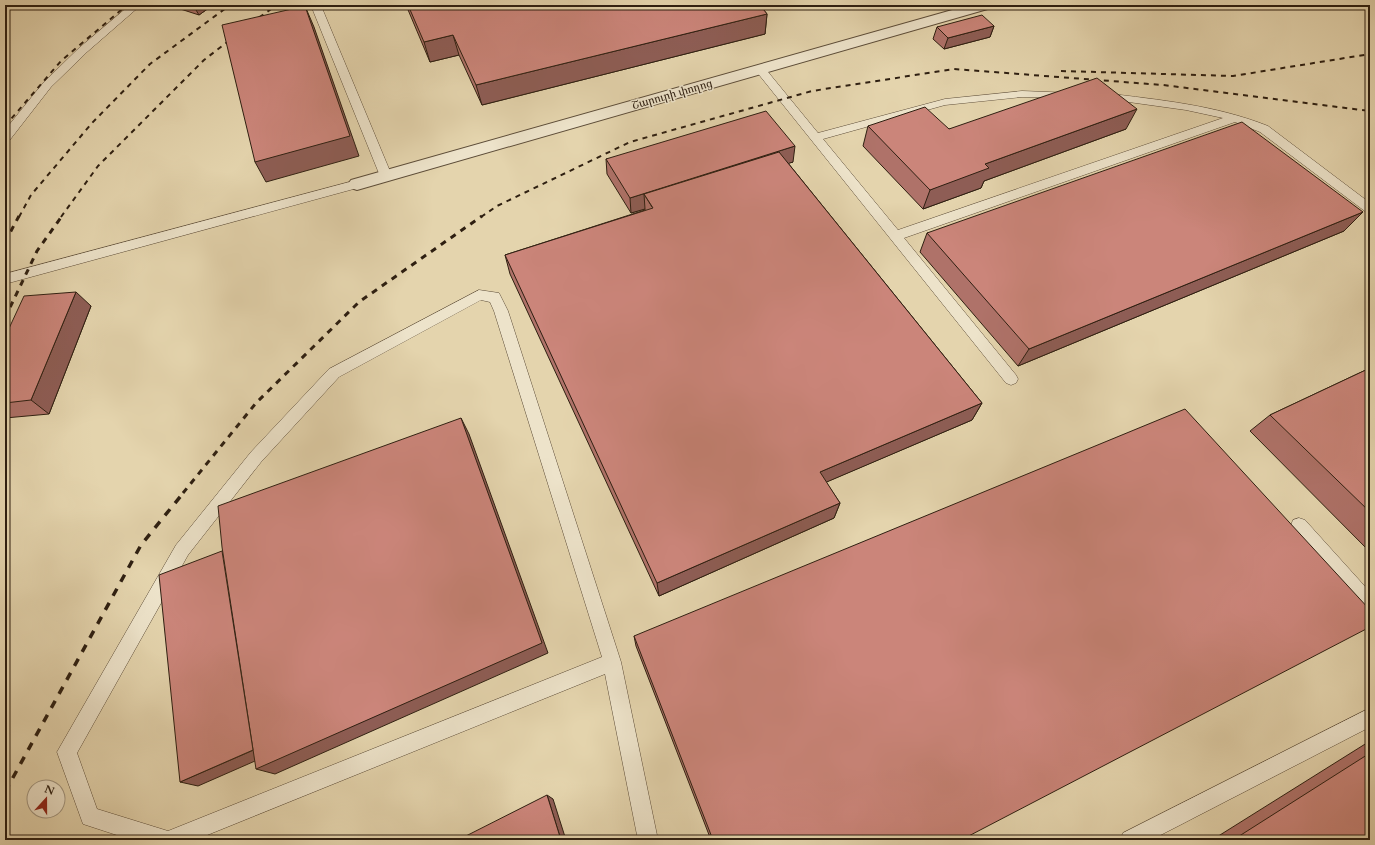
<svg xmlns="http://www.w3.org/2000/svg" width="1375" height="845" font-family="Cardo,'Noto Serif Armenian',serif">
<rect width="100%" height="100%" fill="#e4d4ad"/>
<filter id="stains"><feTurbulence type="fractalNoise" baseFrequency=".005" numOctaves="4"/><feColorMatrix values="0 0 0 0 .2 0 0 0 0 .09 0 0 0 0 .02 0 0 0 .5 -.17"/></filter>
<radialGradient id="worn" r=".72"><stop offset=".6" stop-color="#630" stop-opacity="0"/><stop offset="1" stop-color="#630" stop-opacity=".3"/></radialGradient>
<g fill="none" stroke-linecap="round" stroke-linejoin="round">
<defs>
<g id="lane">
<polygon points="130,5 141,5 87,52 51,87 9,141 5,142 5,130 43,83 79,48"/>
<polygon points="317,5 322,8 392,176 390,179 382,179 380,176 312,8"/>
<path d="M 760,66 L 764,67 L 818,133 L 945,99 L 1022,91 L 1074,93 L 1075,95 L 1070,98 L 1022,97 L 945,105 L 823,139 L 898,230 L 1223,118 L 1186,110 L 1100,98 L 1099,96 L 1100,94 L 1104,93 C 1160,100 1215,105 1268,126 L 1370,203 L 1370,213 L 1366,212 L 1260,132 L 1235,122 L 904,238 L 1016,375 L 1018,379 L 1016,383 L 1011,385 L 1006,383 L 756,71 L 755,69 L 756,67 Z"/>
<polygon points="357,180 361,181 363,184 361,187 5,284 5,274"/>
<path d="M 479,290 L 499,293 L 508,311 L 621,662 L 658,840 L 638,840 L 605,674 L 195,840 L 132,840 L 83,824 L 57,752 L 176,545 L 251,452 L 329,369 ZM 481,300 L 490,302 L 494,311 L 602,657 L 168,831 L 97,809 L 77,753 L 188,555 L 261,462 L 339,377 Z"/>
<polygon points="1299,518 1305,520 1370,592 1370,613 1364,611 1293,530 1291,525 1293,520"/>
<polygon points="1370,708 1370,727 1151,840 1120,840 1123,833"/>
</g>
<polygon id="street" points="970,5 993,5 991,8 357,190 351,188 348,184 351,180"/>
</defs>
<use href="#lane" stroke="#5c4c38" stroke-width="1"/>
<use href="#street" stroke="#5c4c38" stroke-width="2"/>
<use href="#lane" fill="#ede3ca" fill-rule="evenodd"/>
<use href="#street" fill="#ede3ca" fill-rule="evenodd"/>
<g stroke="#2e1f11" stroke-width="2" stroke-dasharray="5 5" stroke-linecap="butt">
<polyline points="251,23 277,5"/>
<polyline points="1061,71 1233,76 1370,54"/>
<polyline points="5,126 61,61 127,5"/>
<polyline points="19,217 31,195 92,123 150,64 230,5"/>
<polyline points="61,217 98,166 204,60 235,36"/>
<polyline points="481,217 497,206 630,142 812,91 954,69 1163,85 1370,111"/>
</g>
<g stroke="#2e1f11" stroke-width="3" stroke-dasharray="6 6" stroke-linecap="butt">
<polyline points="5,242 19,216"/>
<polyline points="5,318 37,251 62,216"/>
<polyline points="183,493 256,403 359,302 482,216"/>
</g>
<polyline stroke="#2e1f11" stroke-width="3.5" stroke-dasharray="8 8" stroke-linecap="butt" points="5,792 141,545 184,492"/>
</g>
<g fill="#af7269" stroke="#2e1f11">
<polygon points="168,5 213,5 199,15"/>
<polygon points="406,5 760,5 767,14 765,34 482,105 459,55 430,62"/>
<polygon points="994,26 990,37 944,49 933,39 937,27"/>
<polygon points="868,126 949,129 1126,129 984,181 981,188 923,209 863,146"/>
<polygon points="606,159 793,162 788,163 982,403 972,420 826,482 840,503 834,518 659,596 510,274 505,255 645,210 645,209 631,213 607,174"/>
<polygon points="1363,212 1344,231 1018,366 920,252 927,233"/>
<polygon points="91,306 49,414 5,418 5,337"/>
<polygon points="1370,368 1370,552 1250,431 1270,415"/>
<polygon points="634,636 961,840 711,840 636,646"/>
<polygon points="1370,741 1370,840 1212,840"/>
</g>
<g fill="#8e5d55" stroke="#2e1f11">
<polygon points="193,5 213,5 199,15"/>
<polygon points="305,6 314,27 359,156 266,182 255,162"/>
<polygon points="767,14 765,34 482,105 476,85"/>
<polygon points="994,26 990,37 944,49 948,38"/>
<polygon points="453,35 459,55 430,62 424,42"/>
<polygon points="1137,109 1126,129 984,181 981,188 923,209 930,190 985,164"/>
<polygon points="795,146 793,162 652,207 644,194 645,209 631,213 630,198"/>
<polygon points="1363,212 1344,231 1018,366 1029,349"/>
<polygon points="76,292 91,306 49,414 31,400"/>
<polygon points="982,403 972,420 815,487 820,472"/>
<polygon points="461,418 469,434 548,653 275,774 256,769"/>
<polygon points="840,503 834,518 659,596 657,583"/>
<polygon points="256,749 271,754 198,786 180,782"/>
<polygon points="547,795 553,799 566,840 561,840"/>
</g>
<g fill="#cb857a" stroke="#2e1f11">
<polygon points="408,5 760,5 767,14 476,85 453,35 424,42"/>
<polygon points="305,6 350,136 255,162 222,25"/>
<polygon points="982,15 994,26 948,38 937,27"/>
<polygon points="1097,78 1137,109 985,164 989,168 930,190 868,126 925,107 949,129"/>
<polygon points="766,111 795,146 630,198 606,159"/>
<polygon points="1242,122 1363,212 1029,349 927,233"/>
<polygon points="779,152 982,403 820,472 840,503 657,583 505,255 653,208 644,194"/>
<polygon points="76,292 31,400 5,403 5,337 24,296"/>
<polygon points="1370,368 1370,512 1270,415"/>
<polygon points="1185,409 1370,610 1370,627 961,840 713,840 634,636"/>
<polygon points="461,418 542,643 256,769 222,547 218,506"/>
<polygon points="222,551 253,750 180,782 159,575"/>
<polygon points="1370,753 1370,840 1233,840"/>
<polygon points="547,795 561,840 458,840"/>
</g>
<g text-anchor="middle" stroke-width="3" stroke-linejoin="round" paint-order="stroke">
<g font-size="11" fill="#2e1f11" stroke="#ede3ca">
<text transform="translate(672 94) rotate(-16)" y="4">Շարուրի փողոց</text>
</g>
</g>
<rect width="1375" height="845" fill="none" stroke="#e4d4ad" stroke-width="20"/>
<rect x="6" y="6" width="1363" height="833" fill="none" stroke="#2e1f11" stroke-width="2"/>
<rect x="10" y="10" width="1355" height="825" fill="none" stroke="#2e1f11"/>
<g transform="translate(46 799) rotate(21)"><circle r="19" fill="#ede3ca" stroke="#a19580"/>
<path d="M0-3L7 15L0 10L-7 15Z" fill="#8f2418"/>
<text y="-6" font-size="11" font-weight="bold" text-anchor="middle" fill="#2e1f11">N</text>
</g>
<rect width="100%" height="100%" filter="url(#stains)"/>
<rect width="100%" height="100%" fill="url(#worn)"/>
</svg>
